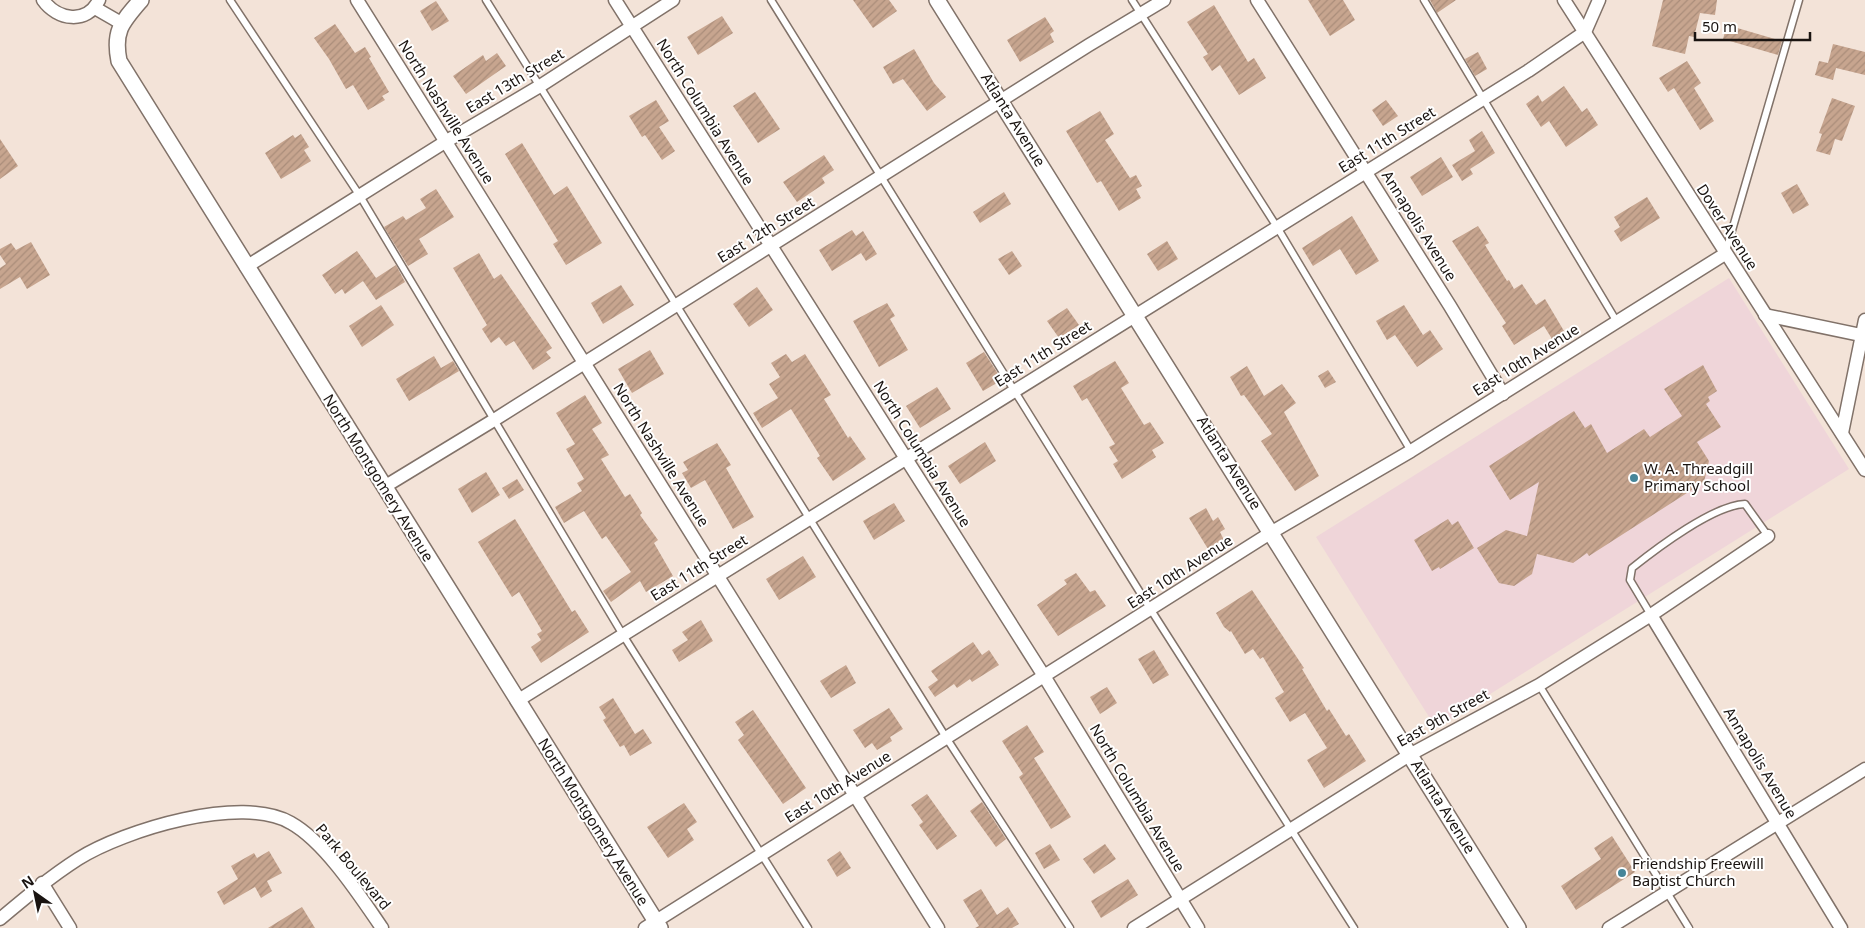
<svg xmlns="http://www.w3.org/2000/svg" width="1865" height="928" font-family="'Noto Sans',sans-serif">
<defs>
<pattern id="building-hatch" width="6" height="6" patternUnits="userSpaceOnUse" patternTransform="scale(1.25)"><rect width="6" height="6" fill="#c7a58f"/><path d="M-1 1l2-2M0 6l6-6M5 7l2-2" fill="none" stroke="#aa8d7a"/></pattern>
</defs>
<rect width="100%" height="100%" fill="#f3e3d8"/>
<polygon fill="#efd5d9" points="1729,278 1849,469 1436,728 1316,537"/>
<g fill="url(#building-hatch)">
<polygon points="853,0 889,0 897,11 873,28"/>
<polygon points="1308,0 1343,0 1355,20 1330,36"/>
<polygon points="1430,0 1456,0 1437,13"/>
<polygon points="1663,0 1717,0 1715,15 1700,13 1694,37 1689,36 1685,54 1652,46"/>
<polygon points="436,1 449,21 432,31 420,11"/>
<polygon points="1214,5 1248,62 1254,58 1266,78 1239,95 1220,65 1212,71 1203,57 1208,54 1187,22"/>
<polygon points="722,16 733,33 698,55 687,37"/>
<polygon points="1045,17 1054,31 1050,34 1054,42 1020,62 1007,40"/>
<polygon points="335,24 355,53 365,47 371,57 369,58 389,92 382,96 385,100 368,110 353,85 346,89 329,59 314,38"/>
<polygon points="1727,25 1782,41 1778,55 1723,39"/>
<polygon points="1833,44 1865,52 1865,75 1836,68 1833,80 1815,75 1819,61 1828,63"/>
<polygon points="914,49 934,83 946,97 927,111 903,79 893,84 883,67"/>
<polygon points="1478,52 1487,69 1475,76 1465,59"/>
<polygon points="497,53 506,66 466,94 453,76 483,55 486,61"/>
<polygon points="1687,61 1701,83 1694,88 1714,121 1700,130 1674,88 1668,92 1659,78"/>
<polygon points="1564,86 1582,112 1587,108 1598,125 1566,147 1549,121 1541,127 1526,104 1538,95 1542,102"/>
<polygon points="755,92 780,129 758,143 733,106"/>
<polygon points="1832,98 1855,106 1842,141 1835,139 1830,155 1816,151 1822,134 1819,133"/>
<polygon points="656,100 669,121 659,127 675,151 662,160 645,135 642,137 629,116"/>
<polygon points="1386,100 1398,116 1383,126 1372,110"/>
<polygon points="1100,111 1114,134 1105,140 1130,178 1136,175 1142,186 1136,189 1141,198 1119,211 1101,181 1097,183 1066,131"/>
<polygon points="1482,131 1495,153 1470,169 1473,174 1462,181 1452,165 1475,151 1469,140"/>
<polygon points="301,134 309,147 304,150 311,161 281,179 265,153 293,135 295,138"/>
<polygon points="0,139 18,166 0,179"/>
<polygon points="522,143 554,195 567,186 602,243 566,265 553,244 558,241 505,154"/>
<polygon points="824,155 834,170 822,178 825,183 797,202 783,182"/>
<polygon points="1441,157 1453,177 1422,196 1410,177"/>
<polygon points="1797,184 1809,205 1793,214 1781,193"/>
<polygon points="436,189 454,217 419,239 428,254 408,266 384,227 403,216 406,220 426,208 420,199"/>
<polygon points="1004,192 1011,204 980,223 973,212"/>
<polygon points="1647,197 1660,218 1621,242 1614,231 1620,227 1614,217"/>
<polygon points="1352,216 1379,261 1356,275 1340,249 1313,266 1302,248"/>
<polygon points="1478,226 1489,243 1485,245 1507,281 1509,280 1514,289 1522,284 1536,305 1545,299 1564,331 1552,339 1544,326 1514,345 1502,326 1506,323 1452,241"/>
<polygon points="852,230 856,236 863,231 877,254 866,261 861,253 832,271 819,250"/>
<polygon points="1167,241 1178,259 1158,271 1147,254"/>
<polygon points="31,242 50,275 27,289 20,277 0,289 0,268 6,264 0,255 0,249 11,243 16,250"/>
<polygon points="357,251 376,278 396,265 405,282 376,300 363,281 345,294 342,289 335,294 322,275"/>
<polygon points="1012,251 1022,266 1009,275 998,259"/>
<polygon points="479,253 494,279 501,274 552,348 546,352 551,358 533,370 514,341 506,346 499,337 491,343 482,329 487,325 453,268"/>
<polygon points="621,285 634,305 603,324 591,303"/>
<polygon points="757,287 773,310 749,327 733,304"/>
<polygon points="887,303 895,316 890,319 908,350 879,367 853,321"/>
<polygon points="381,305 394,325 362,347 349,326"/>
<polygon points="1404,305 1423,335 1430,330 1443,349 1417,367 1395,335 1387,340 1376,321"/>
<polygon points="1067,308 1079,325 1059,338 1047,321"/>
<polygon points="650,350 664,374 632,393 618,369"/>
<polygon points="984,352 1002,380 983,391 966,363"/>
<polygon points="786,354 792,362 805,354 831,395 824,399 848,438 850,436 866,459 833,481 817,458 820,456 791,409 762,428 753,413 778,398 769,384 780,377 771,363"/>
<polygon points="434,356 441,368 453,361 459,371 409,401 396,379"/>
<polygon points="1115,361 1129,383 1121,388 1144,425 1150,422 1164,443 1152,450 1156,457 1122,479 1113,464 1118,461 1109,447 1115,444 1087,398 1082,401 1073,386"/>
<polygon points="1703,365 1717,391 1708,397 1710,401 1706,404 1721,427 1697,442 1709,461 1704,482 1589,556 1587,553 1573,563 1537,554 1532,574 1514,586 1499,583 1477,548 1506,530 1527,536 1539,482 1510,500 1489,466 1574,411 1585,428 1591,424 1607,453 1644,429 1650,437 1682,416 1664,389"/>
<polygon points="1247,366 1264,396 1282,384 1296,403 1284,412 1319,476 1295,491 1261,441 1272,434 1244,395 1241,396 1230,377"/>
<polygon points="1328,370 1336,382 1325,388 1318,376"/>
<polygon points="937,387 951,409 920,428 906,406"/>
<polygon points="585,395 602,423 592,429 609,455 601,459 625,497 630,494 642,513 640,515 658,540 654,543 673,576 646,592 640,581 611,602 603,591 631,572 606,536 602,539 584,511 564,523 555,507 582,491 577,483 584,479 566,449 575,444 556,413"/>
<polygon points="985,442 996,461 960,484 948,466"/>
<polygon points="717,443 731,465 726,468 754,517 733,529 705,480 691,488 682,473 688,470 683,462"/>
<polygon points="486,472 500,495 472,513 458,489"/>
<polygon points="517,479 524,490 509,499 502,488"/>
<polygon points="894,503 905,521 874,540 863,521"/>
<polygon points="1206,508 1213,521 1218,517 1225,529 1220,532 1224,540 1208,549 1189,518"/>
<polygon points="515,519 572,612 575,610 589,632 541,663 531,647 541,640 537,634 542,631 519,592 512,597 478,542"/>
<polygon points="1448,519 1452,525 1458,521 1474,548 1440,569 1439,567 1432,571 1414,540"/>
<polygon points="803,556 816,577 779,600 766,579"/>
<polygon points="1076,573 1090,592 1095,590 1106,606 1058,636 1037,605 1067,584 1064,580"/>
<polygon points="1252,590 1304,668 1302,669 1327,711 1329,709 1346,736 1349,734 1366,761 1324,788 1307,760 1327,748 1305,713 1290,722 1275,698 1284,692 1263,657 1260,659 1253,649 1245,654 1231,631 1230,632 1224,627 1216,613"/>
<polygon points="701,620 713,641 679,662 672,650 688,640 682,632"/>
<polygon points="973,642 982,655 989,650 999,665 972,682 970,679 957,688 954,684 935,697 928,687 938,680 931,671"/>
<polygon points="1154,650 1169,675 1153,684 1138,659"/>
<polygon points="846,665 856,683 831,698 820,681"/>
<polygon points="1107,687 1117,703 1100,714 1090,697"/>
<polygon points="613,698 635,734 643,729 652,743 630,756 624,745 620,747 603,720 606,718 599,707"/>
<polygon points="889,708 903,729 890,737 892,741 877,750 872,743 865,748 853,730"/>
<polygon points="753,710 806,788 783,804 738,740 744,735 735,722"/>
<polygon points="1027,725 1044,752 1034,758 1071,817 1051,829 1019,777 1023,774 1002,741"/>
<polygon points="927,794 957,836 937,850 919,825 923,822 911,805"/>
<polygon points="982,802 1006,839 996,847 970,811"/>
<polygon points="684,803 697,822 687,829 694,840 668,858 647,827"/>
<polygon points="1612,836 1635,872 1576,910 1561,886 1601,859 1594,848"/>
<polygon points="1050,844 1060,860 1044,869 1035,853"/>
<polygon points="1105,844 1116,859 1094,874 1083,859"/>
<polygon points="269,851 282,873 267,881 272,891 261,898 255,887 224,905 217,892 238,879 231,866 254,853 257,858"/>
<polygon points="840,851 851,868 837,877 827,860"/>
<polygon points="1128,879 1138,895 1101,918 1091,901"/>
<polygon points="981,889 997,915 1008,907 1019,924 1012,928 975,928 979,926 963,900"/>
<polygon points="302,907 315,928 268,928"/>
</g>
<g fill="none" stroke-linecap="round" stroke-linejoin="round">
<defs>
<g id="service">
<polyline points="230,0 360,196 623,635 808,928"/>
<polyline points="486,0 947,739 1070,928"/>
<polyline points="771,0 1151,610 1354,928"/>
<polyline points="1132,0 1277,227 1411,451"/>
<polyline points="1424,0 1617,322"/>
<polyline points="1726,251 1799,0"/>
<path d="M 1651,615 L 1630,580 L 1632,568 C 1657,548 1714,505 1745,504 L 1768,536"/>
<polyline points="1539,685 1689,928"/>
</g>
<g id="minor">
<path d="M 43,0 C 57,20 87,25 99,0"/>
<polyline points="357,0 938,928"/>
<polyline points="615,0 1044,676 1198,928"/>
<polyline points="1257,0 1450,306 1503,394"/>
<polyline points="1564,0 1865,470"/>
<polyline points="95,8 121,23"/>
<polyline points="246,267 445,142 540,86 673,0"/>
<polyline points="1765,315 1865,336"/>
<polyline points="1842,433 1865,320"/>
<polyline points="384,487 494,420 1089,45 1164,0"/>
<polyline points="1651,615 1841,928"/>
<polyline points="517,701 1528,71 1585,32 1599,0"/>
<polyline points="42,883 70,928"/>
<path d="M 0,919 C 25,898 50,877 78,859 C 124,830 242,794 291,823 C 325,842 360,896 382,928"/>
<polyline points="645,928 1272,532 1411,451 1725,254"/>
<polyline points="1134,928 1411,754 1539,685 1651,615 1768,536"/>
<polyline points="1609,928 1865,769"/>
</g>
<g id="tertiary">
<path d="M 141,0 C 122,22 113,31 119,61 L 660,928"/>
<polyline points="937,0 1518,928"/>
</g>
</defs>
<use href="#service" stroke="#817269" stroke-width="9"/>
<use href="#minor" stroke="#817269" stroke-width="15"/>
<use href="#tertiary" stroke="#817269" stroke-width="18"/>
<use href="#service" stroke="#fff" stroke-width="6"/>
<use href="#minor" stroke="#fff" stroke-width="12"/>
<use href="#tertiary" stroke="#fff" stroke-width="15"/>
</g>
<g fill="#458599" stroke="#fff" stroke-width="2">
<circle cx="1634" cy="478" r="5"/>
<circle cx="1622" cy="873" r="5"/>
</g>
<g text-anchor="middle" stroke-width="4" stroke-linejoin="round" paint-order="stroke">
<g font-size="15" fill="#1a1411" stroke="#fff">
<text transform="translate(515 81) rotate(-31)" y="5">East 13th Street</text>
<text transform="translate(446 112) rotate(58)" y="5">North Nashville Avenue</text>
<text transform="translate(705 112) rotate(58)" y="5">North Columbia Avenue</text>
<text transform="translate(1013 120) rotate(58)" y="5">Atlanta Avenue</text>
<text transform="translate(1387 140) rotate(-32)" y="5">East 11th Street</text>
<text transform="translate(1419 226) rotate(58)" y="5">Annapolis Avenue</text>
<text transform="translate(1727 227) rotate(57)" y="5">Dover Avenue</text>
<text transform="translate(766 230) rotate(-32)" y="5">East 12th Street</text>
<text transform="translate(1043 354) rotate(-32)" y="5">East 11th Street</text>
<text transform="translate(1526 360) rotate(-32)" y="5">East 10th Avenue</text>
<text transform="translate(922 454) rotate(58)" y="5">North Columbia Avenue</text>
<text transform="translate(661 455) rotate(58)" y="5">North Nashville Avenue</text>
<text transform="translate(1229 463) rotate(58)" y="5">Atlanta Avenue</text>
<text transform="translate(378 478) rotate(58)" y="5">North Montgomery Avenue</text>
<text transform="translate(699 568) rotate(-32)" y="5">East 11th Street</text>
<text transform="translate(1180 572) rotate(-33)" y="5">East 10th Avenue</text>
<text transform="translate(1443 718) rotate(-29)" y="5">East 9th Street</text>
<text transform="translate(1760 763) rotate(59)" y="5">Annapolis Avenue</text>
<text transform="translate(838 787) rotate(-32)" y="5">East 10th Avenue</text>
<text transform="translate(1137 798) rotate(59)" y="5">North Columbia Avenue</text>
<text transform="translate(1443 807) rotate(58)" y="5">Atlanta Avenue</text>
<text transform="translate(593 822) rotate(58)" y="5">North Montgomery Avenue</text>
<text transform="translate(353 867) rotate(50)" y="5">Park Boulevard</text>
</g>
<g font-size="15" fill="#1a1411" stroke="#fff" text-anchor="start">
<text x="1644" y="474">W. A. Threadgill<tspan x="1644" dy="17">Primary School</tspan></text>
<text x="1632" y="869">Friendship Freewill<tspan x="1632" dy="17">Baptist Church</tspan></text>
</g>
</g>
<g transform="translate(35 893) rotate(327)" stroke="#ffffff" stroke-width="4" paint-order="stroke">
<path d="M0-4L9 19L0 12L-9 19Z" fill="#1a1411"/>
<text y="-8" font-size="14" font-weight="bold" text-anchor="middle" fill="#1a1411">N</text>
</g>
<path d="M1695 32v8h115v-8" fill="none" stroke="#1a1411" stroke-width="2.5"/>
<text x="1702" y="32" font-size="15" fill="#1a1411" stroke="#ffffff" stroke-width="4" paint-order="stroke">50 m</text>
</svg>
